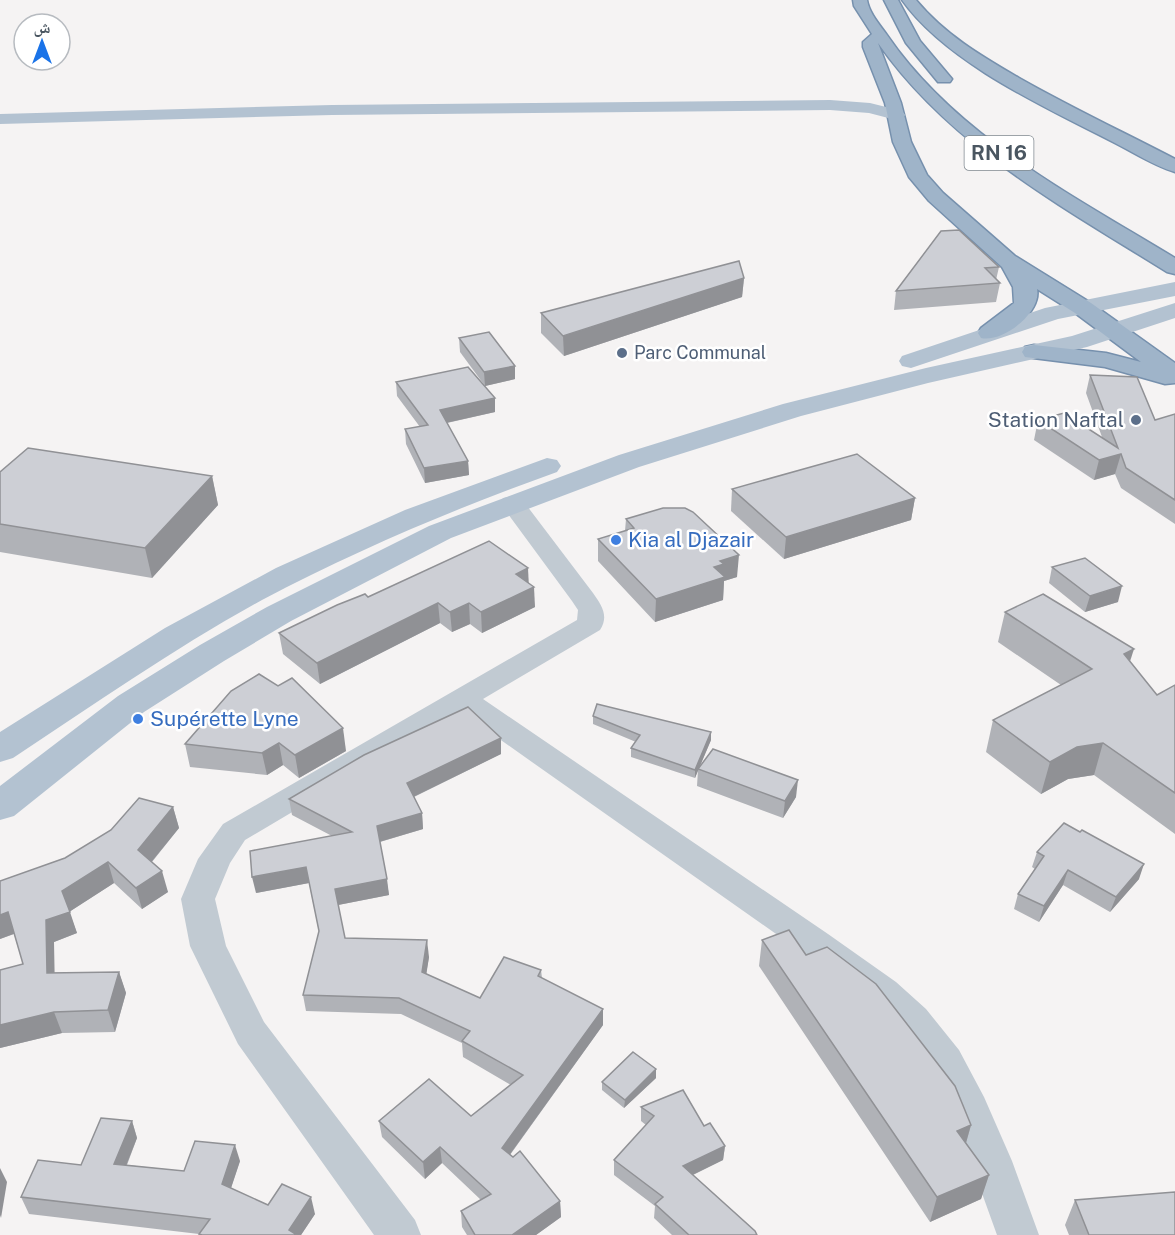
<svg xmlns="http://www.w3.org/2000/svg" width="1175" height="1235" font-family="'Public Sans','Noto Naskh Arabic',sans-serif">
<rect width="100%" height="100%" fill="#f5f3f3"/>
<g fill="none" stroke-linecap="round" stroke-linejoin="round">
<defs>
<g id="trunk">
<path d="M 853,0 L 867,0 C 869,13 880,25 887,35 C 956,136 1073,196 1175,258 L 1175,274 L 1167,272 C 1063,207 950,146 878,43 L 901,103 L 911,142 L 927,175 L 943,193 L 1015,256 L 1091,303 L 1175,363 L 1175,383 L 1165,384 L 1105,367 L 1025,357 L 1022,352 L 1025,347 L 1034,345 L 1106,353 L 1141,362 L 1075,313 L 1037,289 C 1042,312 1003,343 981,338 L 978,333 L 981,328 L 1014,303 L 1013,287 L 1002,267 L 929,201 L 909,177 L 893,142 L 885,103 L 863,47 L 863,42 L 872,34 L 854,6 Z"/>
<polygon points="884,0 898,0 920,41 952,79 950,82 938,82 906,43"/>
<path d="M 902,0 L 916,0 C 944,34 981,56 1019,78 C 1070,107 1123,132 1175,159 L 1175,172 C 1154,166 1133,152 1113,142 C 1045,107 947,63 902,0 Z"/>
</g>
</defs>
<use href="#trunk" stroke="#7690ad" stroke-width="3"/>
<path fill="#c1cad2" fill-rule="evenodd" d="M 512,496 L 521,498 L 593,593 C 602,606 609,616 600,630 L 483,699 L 828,934 L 896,982 L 926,1009 L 959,1050 L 984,1097 L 1012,1161 L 1039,1235 L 997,1235 L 961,1135 L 944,1096 L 918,1052 L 890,1021 L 803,953 L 461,712 L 245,840 L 230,863 L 215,899 L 226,946 L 264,1022 L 415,1220 L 421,1235 L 374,1235 L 238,1044 L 190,946 L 181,899 L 198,859 L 223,824 L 577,620 L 578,610 L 572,601 L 500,503 L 503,498 Z"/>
<g fill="#b3c2d1" fill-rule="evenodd">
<polygon points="830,100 870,103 902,111 905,115 902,119 896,120 869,113 830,110 332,115 0,124 0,114 332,105"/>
<polygon points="1175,282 1175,296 1058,319 911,368 902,366 899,361 902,356 1045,308"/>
<polygon points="1175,303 1175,318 1087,347 928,383 801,416 639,467 451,538 291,621 224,661 144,712 14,816 0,820 0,786 118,696 200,645 267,607 429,526 619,455 783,404 926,368 1072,336"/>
<path d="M 547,458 L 557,460 L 561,466 L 557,472 C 456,508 357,550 262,600 C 176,647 95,704 13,758 L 0,762 L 0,732 L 165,628 L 276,568 L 405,510 Z"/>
</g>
<use href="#trunk" fill="#9fb4c9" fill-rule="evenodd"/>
</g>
<g fill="#b0b2b7">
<polygon points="941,231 999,267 996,280 1000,283 996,302 894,310 896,291"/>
<polygon points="744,278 742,297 564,356 541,333 541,313"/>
<polygon points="459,338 515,366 515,379 485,386 460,352"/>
<polygon points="1090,375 1155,420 1175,414 1175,524 1121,488 1115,474 1094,480 1034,440 1038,420 1102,437 1086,393"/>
<polygon points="396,382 495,398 495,412 447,423 468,461 469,475 425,483 406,444 405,429 420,427 397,396"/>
<polygon points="0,472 212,476 218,505 152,578 0,552"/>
<polygon points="732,489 915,498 911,520 784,559 731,511"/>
<polygon points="626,519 737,577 724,581 723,600 655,622 598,561 598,539 625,531"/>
<polygon points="1052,567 1118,602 1085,612 1049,583"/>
<polygon points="528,583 535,607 482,633 470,624 452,632 440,623 320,684 283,654 279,633 368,597"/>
<polygon points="1005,612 1130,662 1157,695 1175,685 1175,834 1094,775 1068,779 1041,794 986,752 993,720 1061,685 998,642"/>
<polygon points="231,691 346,751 299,778 283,765 267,775 190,767 185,744"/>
<polygon points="593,716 711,740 699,768 796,797 783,818 697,786 698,770 695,778 631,757 631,748 636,742 593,724"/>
<polygon points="501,738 501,754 414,797 422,813 423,829 380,842 389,895 338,905 345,938 429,957 426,974 480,998 541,970 542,978 603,1025 510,1155 560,1201 561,1217 536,1235 467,1235 462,1227 461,1211 481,1200 442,1163 425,1179 382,1137 379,1121 471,1116 511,1085 463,1057 462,1043 401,1014 306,1011 303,995 319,932 309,883 256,893 332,836 292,815 289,799"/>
<polygon points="173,807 179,828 152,862 168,892 142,909 114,883 69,912 77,933 54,942 54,973 119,972 126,993 115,1032 62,1033 0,1048 0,1064 0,970 23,964 14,934 0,939 0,881 65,858"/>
<polygon points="1037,852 1139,879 1110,912 1063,885 1039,922 1014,909 1018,894 1035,869 1032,867"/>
<polygon points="762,940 806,955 971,1125 966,1143 989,1175 981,1199 930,1222 759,966"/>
<polygon points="656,1069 656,1078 624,1108 602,1090 602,1082"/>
<polygon points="641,1107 704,1126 725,1146 723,1160 693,1175 757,1235 672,1235 654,1218 655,1206 614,1175 614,1160 646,1125 641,1121"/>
<polygon points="132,1121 137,1138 127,1165 184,1171 240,1161 231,1188 268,1205 315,1214 301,1235 199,1235 199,1234 29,1214 21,1197 81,1165"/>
<polygon points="1075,1200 1175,1235 1069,1235 1065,1225"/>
</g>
<g fill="#909195">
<polygon points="744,278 742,297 564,356 563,336"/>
<polygon points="515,366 515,379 485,386 484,372"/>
<polygon points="495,398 495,412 441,424 440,410"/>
<polygon points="1121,454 1115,474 1094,480 1099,460"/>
<polygon points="468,461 469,475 425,483 424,468"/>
<polygon points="212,476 218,505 152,578 145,548"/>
<polygon points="915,498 911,520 784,559 786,537"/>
<polygon points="739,555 737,577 724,581 723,600 655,622 656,599 720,561"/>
<polygon points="528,568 529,588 516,574"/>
<polygon points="1122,586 1118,602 1085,612 1090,596"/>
<polygon points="534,587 535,607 482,633 481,612"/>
<polygon points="438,603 440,623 320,684 317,663"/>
<polygon points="469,603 470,624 452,632 450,612"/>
<polygon points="1134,649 1124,680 1124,654"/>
<polygon points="343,728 346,751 299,778 295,755"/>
<polygon points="711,732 711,740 695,778 695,770"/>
<polygon points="501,738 501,754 409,799 407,783"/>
<polygon points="279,743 283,765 267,775 262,753"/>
<polygon points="1103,743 1094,775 1068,779 1041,794 1050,762 1077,747"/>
<polygon points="798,780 796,797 783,818 785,801"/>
<polygon points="173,807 179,828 144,871 138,850"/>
<polygon points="422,813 423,829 379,842 377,826"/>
<polygon points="108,862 114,883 69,912 62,891"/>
<polygon points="1144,864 1139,879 1110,912 1116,897"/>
<polygon points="306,867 309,883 256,893 252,877"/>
<polygon points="1068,870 1063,885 1039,922 1044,906"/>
<polygon points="162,871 168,892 142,909 136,888"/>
<polygon points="387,879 389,895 338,905 335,889"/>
<polygon points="8,912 16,933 0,939 0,915"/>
<polygon points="70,912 77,933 54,942 55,994 47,973 46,920"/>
<polygon points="427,940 429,957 424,989 422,972"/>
<polygon points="119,972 126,993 115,1032 108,1010"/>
<polygon points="603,1009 603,1025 503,1164 502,1148"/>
<polygon points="54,1012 62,1033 0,1048 0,1064 0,1025"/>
<polygon points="656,1069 656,1078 624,1108 625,1100"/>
<polygon points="132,1121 137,1138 120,1181 114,1164"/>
<polygon points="971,1125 964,1150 957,1131"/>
<polygon points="235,1145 240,1161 227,1200 222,1184"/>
<polygon points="725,1146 723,1160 682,1180 683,1166"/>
<polygon points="440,1147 442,1163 425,1179 423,1162"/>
<polygon points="0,1168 7,1182 1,1218 0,1215"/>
<polygon points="989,1175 981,1199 930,1222 937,1197"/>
<polygon points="311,1197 315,1214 301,1235 290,1235 289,1230"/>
<polygon points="560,1201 561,1217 536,1235 512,1235"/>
</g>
<g fill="#cdcfd5" stroke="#909195" stroke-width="1.5">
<polygon points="959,230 999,267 985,268 1000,283 896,291 941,231"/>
<polygon points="739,261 744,278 563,336 541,313"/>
<polygon points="489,332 515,366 484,372 459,338"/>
<polygon points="468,367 495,398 440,410 468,461 424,468 405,429 428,425 396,382"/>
<polygon points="1090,375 1137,377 1155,420 1175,414 1175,500 1126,468 1121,454 1099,460 1038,420 1064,413 1118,448"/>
<polygon points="28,448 212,476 145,548 0,524 0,472"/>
<polygon points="857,454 915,498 786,537 732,489"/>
<polygon points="663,508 685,508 693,512 739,555 720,561 724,564 714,567 725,577 656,599 598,539 634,528 626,519"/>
<polygon points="489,541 528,568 516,574 534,587 481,612 469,603 450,612 438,603 317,663 279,633 337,605 365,594 368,597"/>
<polygon points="1085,558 1122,586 1090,596 1052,567"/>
<polygon points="1043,594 1134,649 1124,654 1157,695 1175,685 1175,793 1103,743 1077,747 1050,762 993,720 1092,669 1005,612"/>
<polygon points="259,674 278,686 292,678 343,728 295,755 279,743 262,753 185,744 231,691"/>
<polygon points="597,704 711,732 695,770 631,748 640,735 593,716"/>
<polygon points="468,707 501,738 407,783 422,813 377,826 387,879 335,889 345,938 427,940 422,972 480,998 504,957 541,970 538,976 603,1009 502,1148 513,1157 520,1151 560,1201 512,1235 475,1235 461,1211 491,1194 440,1147 423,1162 379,1121 429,1079 471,1116 523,1075 462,1041 470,1031 399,998 303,995 319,931 306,867 252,877 250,851 352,832 289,799 364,755"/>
<polygon points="713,749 798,780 785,801 698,769"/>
<polygon points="139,798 173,807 138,850 162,871 136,888 108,862 62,891 70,912 46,920 47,973 119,972 108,1010 54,1012 0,1025 0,970 23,964 8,912 0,915 0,881 65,858 111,830"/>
<polygon points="1064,823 1080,832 1082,830 1144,864 1116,897 1068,870 1044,906 1018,894 1044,856 1037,852"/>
<polygon points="789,930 806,955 827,947 876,984 955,1086 971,1125 957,1131 989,1175 937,1197 762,940"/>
<polygon points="633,1052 656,1069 625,1100 602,1082"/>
<polygon points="683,1090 704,1126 710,1123 725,1146 683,1166 755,1231 757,1235 689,1235 655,1204 663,1197 614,1160 654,1116 641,1107"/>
<polygon points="101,1118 132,1121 114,1164 184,1171 195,1141 235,1145 222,1184 268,1205 282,1184 311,1197 289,1230 297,1235 202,1235 199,1234 210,1219 21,1197 38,1160 81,1165"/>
<polygon points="1175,1192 1175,1235 1089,1235 1075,1200"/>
</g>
<g fill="#5c6f8a" stroke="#fff" stroke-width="2">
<circle cx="622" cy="353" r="6"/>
<circle cx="1136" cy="420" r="6"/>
</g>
<g fill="#3f7fe0" stroke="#fff" stroke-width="2">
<circle cx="616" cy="540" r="6"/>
<circle cx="138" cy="719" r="6"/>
</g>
<g text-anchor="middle" stroke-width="5" stroke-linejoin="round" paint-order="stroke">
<g font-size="18" fill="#4e5e75" stroke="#fff" text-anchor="start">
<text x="634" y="359">Parc Communal</text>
</g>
<rect fill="#fff" stroke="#808990" stroke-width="1.5" x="964.5" y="136" width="69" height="34" rx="4.5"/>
<g font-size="20" font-weight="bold" fill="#4a5661">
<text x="999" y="160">RN 16</text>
</g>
<g font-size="21" fill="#4e5e75" stroke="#fff" text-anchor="end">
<text x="1124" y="427">Station Naftal</text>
</g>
<g font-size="21" fill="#366cbe" stroke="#fff" text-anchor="start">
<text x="628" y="547">Kia al Djazair</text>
<text x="150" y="726">Supérette Lyne</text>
</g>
</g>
<g transform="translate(42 42)"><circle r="28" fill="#ffffff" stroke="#b7bbc0" stroke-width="1.5"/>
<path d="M0-4.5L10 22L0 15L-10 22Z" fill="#1a73e8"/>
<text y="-9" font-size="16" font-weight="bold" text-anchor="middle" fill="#4a5661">ش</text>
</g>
</svg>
